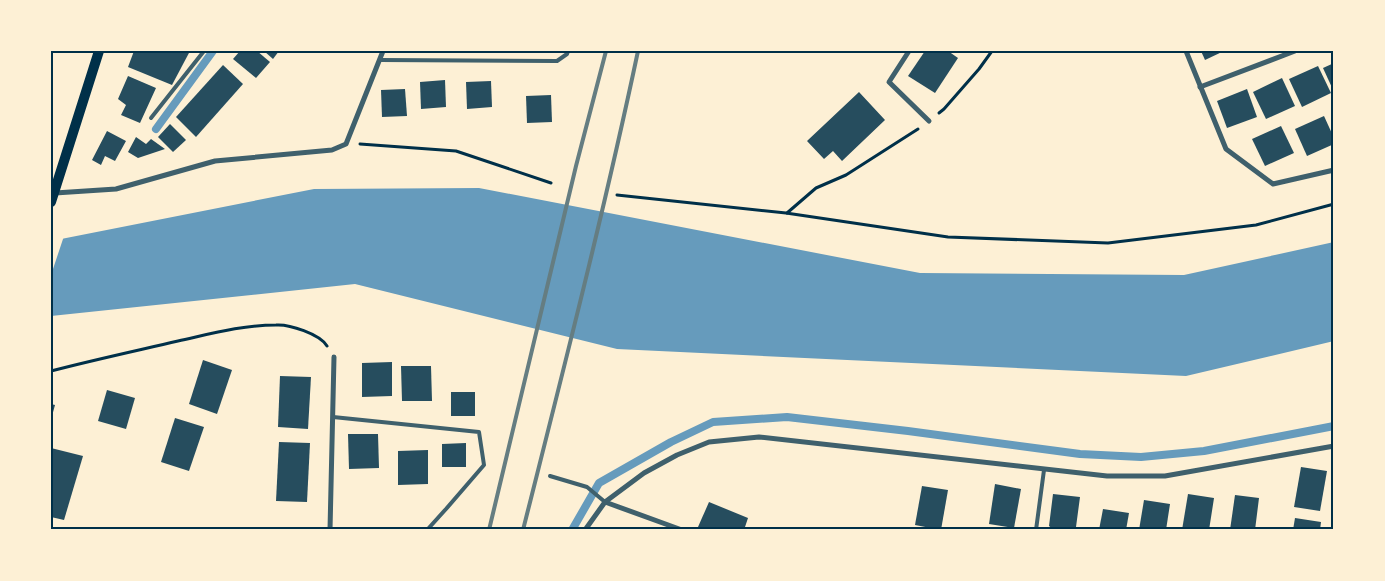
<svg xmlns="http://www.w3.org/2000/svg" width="1385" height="581" font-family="Inter,sans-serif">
<rect width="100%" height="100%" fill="#fdf0d5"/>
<polygon fill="#669bbc" points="479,188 920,273 1184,275 1334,242 1334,341 1186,376 617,349 355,284 51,316 51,241 314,189"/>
<polygon fill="#fdf0d5" points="64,236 51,275 51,239"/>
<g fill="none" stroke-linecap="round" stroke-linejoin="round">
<g stroke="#669bbc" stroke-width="8">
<polyline points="156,129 213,51"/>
<polyline points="572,530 599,483 671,442 713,422 787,417 908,431 1080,454 1141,457 1204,451 1334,426"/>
</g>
</g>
<g fill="#264d5e">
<polygon points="134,51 190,51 172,85 128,67"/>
<polygon points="240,51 257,51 270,62 256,78 233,59"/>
<polygon points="264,51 279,51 273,59"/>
<polygon points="925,51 948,51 958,58 935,93 908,76"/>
<polygon points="1201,51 1224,51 1205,60"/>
<polygon points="1334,63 1334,92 1323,68"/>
<polygon points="223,65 243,84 196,137 176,117"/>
<polygon points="1318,66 1331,93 1302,107 1289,79"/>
<polygon points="128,76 156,88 140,123 121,115 126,105 118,99"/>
<polygon points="1282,78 1295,106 1266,119 1253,92"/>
<polygon points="445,80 446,107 421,109 420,82"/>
<polygon points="491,81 492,107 467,109 466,82"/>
<polygon points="405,89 407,116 382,117 381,90"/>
<polygon points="1247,89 1257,117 1227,128 1217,101"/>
<polygon points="859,92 885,120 842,161 833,151 824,159 807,141"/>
<polygon points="551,95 552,122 527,123 526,96"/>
<polygon points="1324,116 1334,138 1334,144 1307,156 1295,129"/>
<polygon points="170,124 186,140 173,152 158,137"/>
<polygon points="1281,126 1294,153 1265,166 1252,139"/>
<polygon points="107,131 126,141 115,161 105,156 101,165 92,160"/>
<polygon points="136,137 146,144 151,139 165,149 138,158 128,152"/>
<polygon points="203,360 232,370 217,414 189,404"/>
<polygon points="392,362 392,396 362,397 362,363"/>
<polygon points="401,366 431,366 432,401 402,401"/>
<polygon points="280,376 311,377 308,429 278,427"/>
<polygon points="107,390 135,398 126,429 98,421"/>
<rect x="451" y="392" width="24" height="24"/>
<polygon points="51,404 55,405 52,416 51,416"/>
<polygon points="175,418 204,427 189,471 161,462"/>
<polygon points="348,434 378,434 379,468 349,469"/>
<polygon points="279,442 310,443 307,502 276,501"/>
<polygon points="466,443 466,467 442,467 442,444"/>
<polygon points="51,448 83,456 64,520 51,517"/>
<polygon points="428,450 428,484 398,485 398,451"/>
<polygon points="1301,467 1327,471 1320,511 1294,507"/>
<polygon points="995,484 1021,489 1014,528 989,524"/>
<polygon points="922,486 948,490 941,530 915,525"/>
<polygon points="1053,494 1080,497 1076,527 1083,528 1083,530 1054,530 1049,526"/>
<polygon points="1188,494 1214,498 1209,530 1182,530"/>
<polygon points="1235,495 1259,498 1255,530 1230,530"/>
<polygon points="1144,500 1170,504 1166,530 1139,530"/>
<polygon points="709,502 748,518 744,530 706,530 698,527"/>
<polygon points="1103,509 1129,513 1126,530 1099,530"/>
<polygon points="1295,518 1321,522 1320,530 1293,530"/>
</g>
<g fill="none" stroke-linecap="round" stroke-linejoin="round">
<g stroke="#003049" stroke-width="3">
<polyline points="939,113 944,109 979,69 992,51"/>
<polyline points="360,144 456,151 551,183"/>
<polyline points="617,195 786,213 948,237 1108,243 1256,225 1334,204"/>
<polyline points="787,213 816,188 846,175 918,129"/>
<path d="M 51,371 C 93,360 135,351 178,341 C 210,334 242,325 276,325 C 289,324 320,334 327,346"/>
</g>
<g stroke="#3f606c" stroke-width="4">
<polyline points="380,60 557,61 567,54 568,51"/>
<polyline points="151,118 204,51"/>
<polyline points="333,417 479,432 484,465 446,509 427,530"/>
<polyline points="550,476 587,487 605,502"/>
<polyline points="1036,530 1044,470"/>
</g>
<g stroke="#3f606c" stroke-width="5">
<polyline points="909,51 889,82 929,121"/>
<polyline points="1186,51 1226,149 1273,184 1334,170"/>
<polyline points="1200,87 1295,51"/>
<polyline points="55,193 116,189 215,161 332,150 346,144 383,51"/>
<polyline points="605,502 682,530"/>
<polyline points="330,530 334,357"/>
<polyline points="585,530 605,502 644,473 677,455 709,442 759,437 1107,476 1165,476 1334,446"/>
</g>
<polyline stroke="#003049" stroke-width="10" points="51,202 99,51"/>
<g stroke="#657d81" stroke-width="4">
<polyline points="489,530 576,166 606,51"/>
<path d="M 523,530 C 563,371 604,212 638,51"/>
</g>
</g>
<rect width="1385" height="581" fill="none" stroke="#fdf0d5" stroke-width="105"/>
<rect x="52" y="52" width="1280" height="476" fill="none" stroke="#003049" stroke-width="2"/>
</svg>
